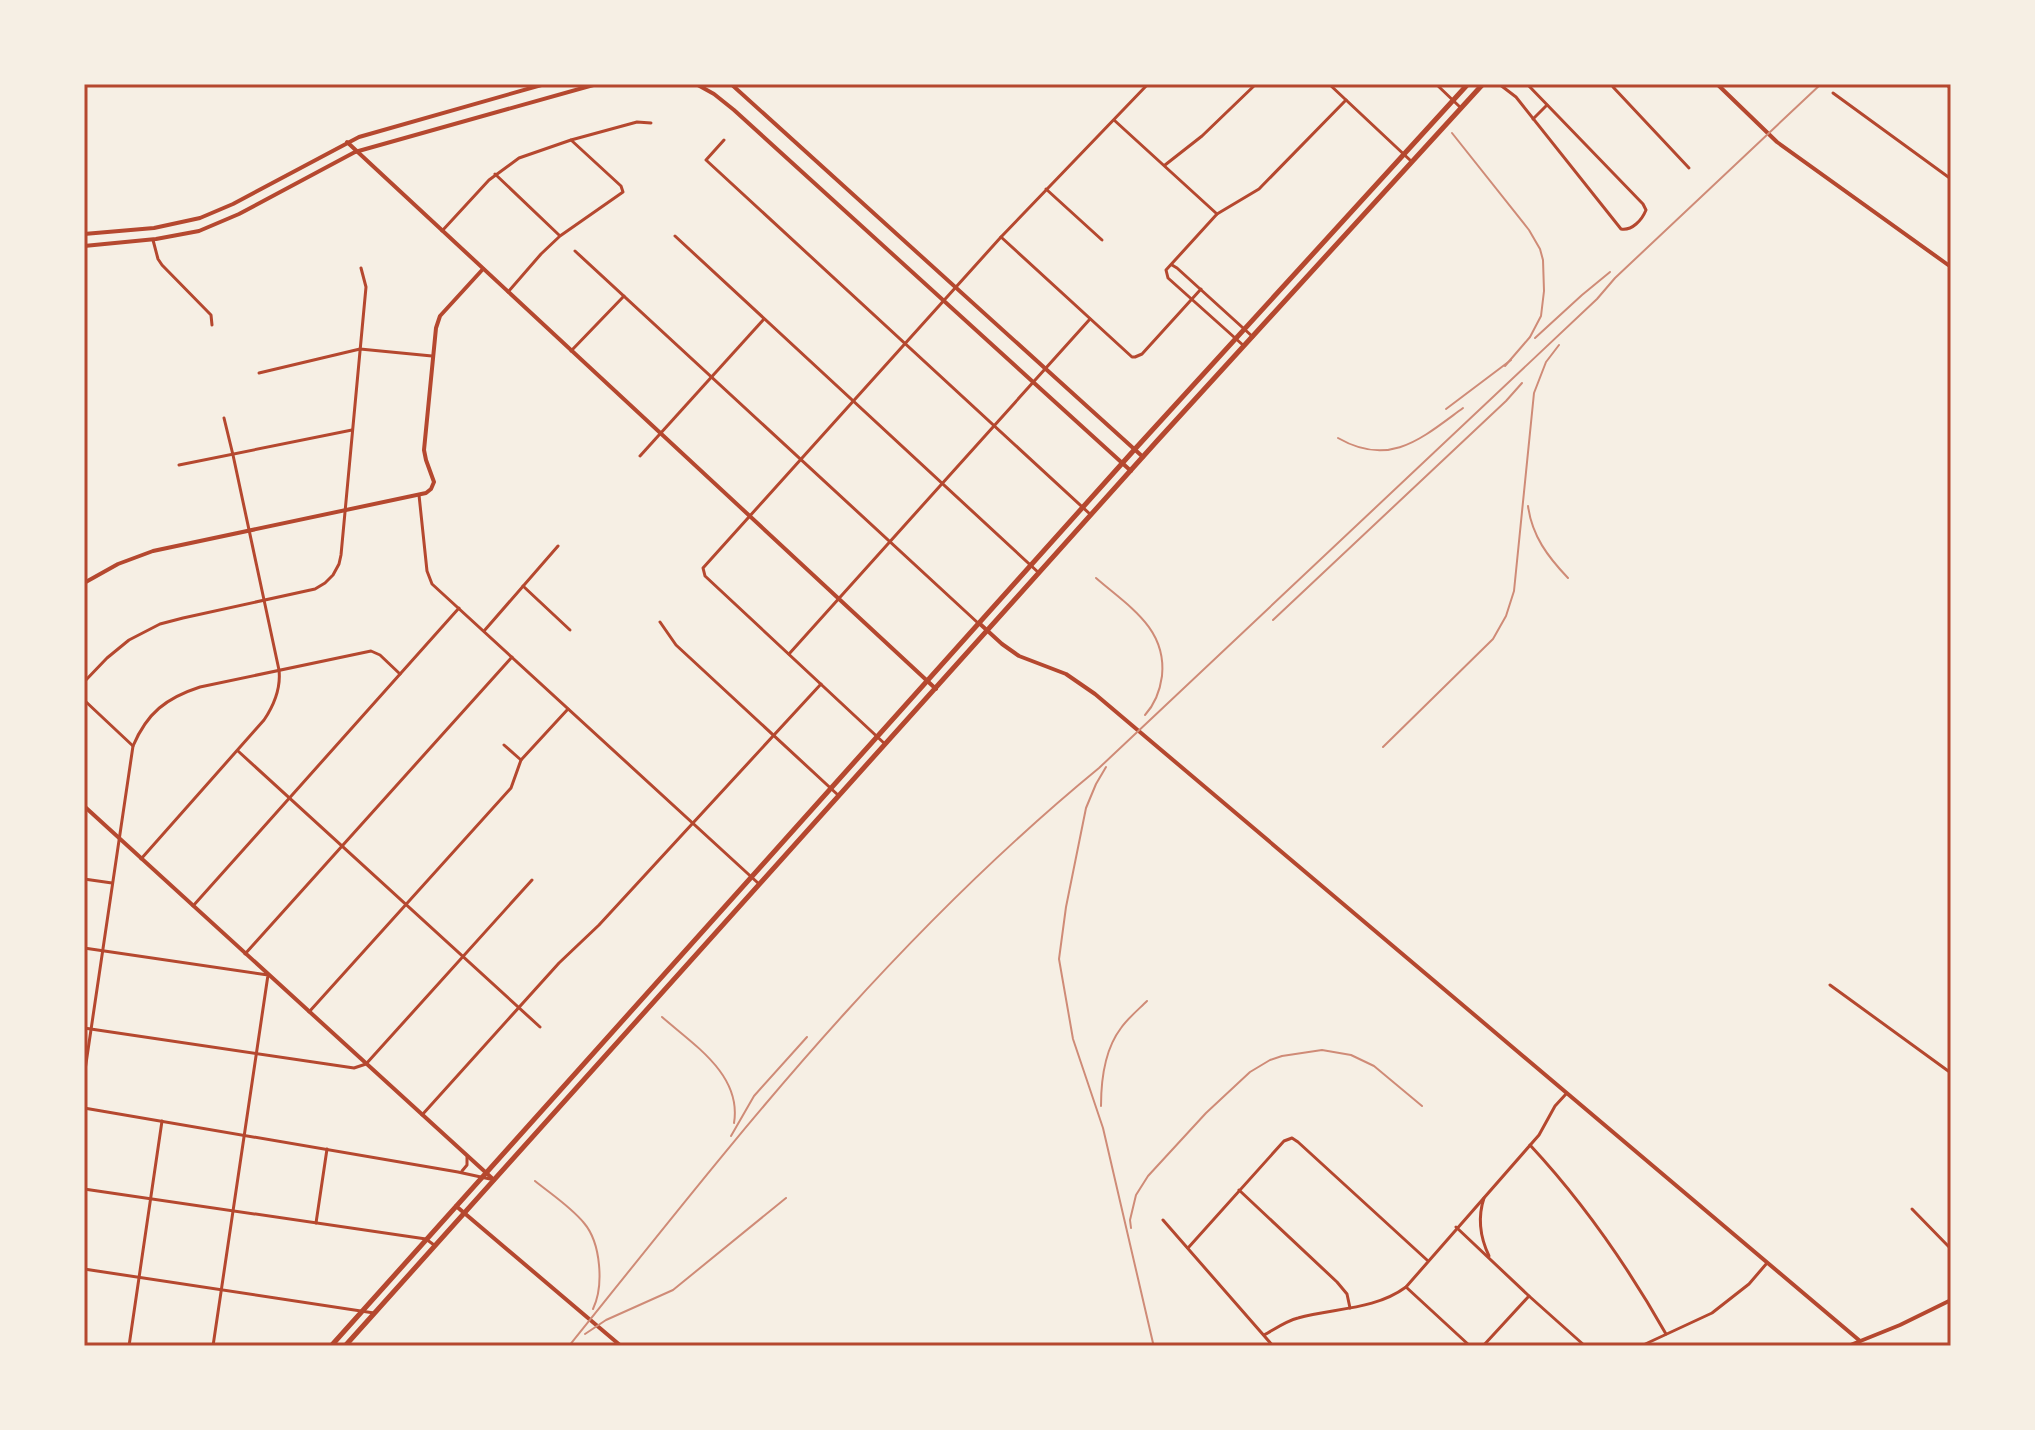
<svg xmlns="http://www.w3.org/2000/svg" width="2035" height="1430" font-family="Roboto,sans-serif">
<rect width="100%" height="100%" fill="#f6efe4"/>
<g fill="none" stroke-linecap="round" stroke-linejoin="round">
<g stroke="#b5482f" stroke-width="3">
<polyline points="1329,84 1411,161"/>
<polyline points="1436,84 1461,108"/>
<path d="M 1499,84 L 1516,97 L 1621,229 C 1632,231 1642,220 1646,210 L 1643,204 L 1527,84"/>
<polyline points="1617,84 1613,87 1689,168"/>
<polyline points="1945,84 1951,88"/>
<polyline points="1833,93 1951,179"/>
<polyline points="1533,119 1547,105"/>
<polyline points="1114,120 1217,214"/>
<polyline points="724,140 706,160 1091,515"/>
<polyline points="1165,165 1202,136 1256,84"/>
<polyline points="495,174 559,235"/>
<polyline points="1046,189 1102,240"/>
<polyline points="442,231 489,180 519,158 571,140 637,122 651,123"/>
<polyline points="675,236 1039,573"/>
<polyline points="1001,237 1132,357 1135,357 1142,354 1201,289"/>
<polyline points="153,240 158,259 162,265 211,315 212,325"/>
<polyline points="575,251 978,623"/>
<polyline points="1172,265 1177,268 1253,337"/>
<polyline points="508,292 541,254 560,236 623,192 621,186 571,140"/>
<polyline points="1244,346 1168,278 1166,270 1217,214 1259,189 1346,100"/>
<polyline points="571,351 624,296"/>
<polyline points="259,373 360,349 432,356"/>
<polyline points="640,456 764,319"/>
<polyline points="179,465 352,430"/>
<polyline points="419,495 427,571 432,584 758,883"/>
<polyline points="523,586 570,630"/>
<polyline points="660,622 676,645 838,795"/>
<polyline points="484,631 558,546"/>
<polyline points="789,654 1090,319"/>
<polyline points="84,682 107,658 129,640 160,624 183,618 315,589 325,583 333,575 339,564 341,555 366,287 361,268"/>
<polyline points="84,700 133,746"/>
<polyline points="885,744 705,576 703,568 1001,237 1148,84"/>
<polyline points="504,745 521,760"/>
<polyline points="238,751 540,1027"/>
<path d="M 141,859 L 264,720 C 274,705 281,688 279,670 L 233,455 L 224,418"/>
<polyline points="84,879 112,883"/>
<polyline points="193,906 459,608"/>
<polyline points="84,948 268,975 213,1346"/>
<polyline points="245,954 512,657"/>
<polyline points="1830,985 1951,1073"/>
<polyline points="309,1012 511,788 521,760 568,709"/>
<polyline points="84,1028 354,1068 366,1064 532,880"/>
<path d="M 84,1077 L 133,746 C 147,713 166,698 200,687 L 371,651 L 380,655 L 400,674"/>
<polyline points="84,1108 458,1172 490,1179"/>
<polyline points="422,1115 559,963 599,925 821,684"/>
<path d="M 1530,1145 C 1583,1202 1628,1267 1666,1334"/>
<polyline points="462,1171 467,1165 467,1157"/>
<polyline points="84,1189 426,1239 434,1245"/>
<polyline points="1239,1190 1337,1282 1347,1294 1350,1308"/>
<path d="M 1484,1198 C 1477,1219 1480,1237 1489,1256"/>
<polyline points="1912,1209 1951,1249"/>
<polyline points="1163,1220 1273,1346"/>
<polyline points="316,1223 327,1149"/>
<polyline points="1456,1227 1529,1296 1585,1346"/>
<polyline points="1188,1248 1284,1141 1292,1138 1298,1142 1427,1260"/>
<polyline points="84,1269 374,1313"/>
<polyline points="1406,1287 1470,1346"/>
<path d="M 1264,1335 C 1275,1329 1286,1321 1298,1318 C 1334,1308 1375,1310 1406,1287 L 1539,1135 L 1555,1106 L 1566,1094"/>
<polyline points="129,1346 162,1121"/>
<polyline points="1483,1346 1529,1296"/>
<polyline points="1641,1346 1712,1313 1749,1284 1767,1263"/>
</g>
<g stroke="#b5482f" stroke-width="4">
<polyline points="1717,84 1777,142 1951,267"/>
<polyline points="347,142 936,689"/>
<polyline points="84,583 118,564 153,551 426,493 431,489 434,482 426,460 424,450 436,328 440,316 483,269"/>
<polyline points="979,623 1002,644 1019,656 1066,674 1095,694 1860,1341"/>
<polyline points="84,806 494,1180"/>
</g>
<g stroke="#b5482f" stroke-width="4">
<polyline points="696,84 714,94 734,110 1131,471"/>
<polyline points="731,84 1143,457"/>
<polyline points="84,234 154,228 200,218 233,204 359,137 545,84"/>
<polyline points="84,246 156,239 199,231 239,214 355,152 597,84"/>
<polyline points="456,1206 621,1346"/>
<polyline points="1848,1346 1900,1325 1951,1300"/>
</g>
<g stroke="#b5482f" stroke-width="5">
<polyline points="331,1346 1135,449 1468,84"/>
<polyline points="345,1346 1157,441 1483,84"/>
</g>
<g stroke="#cf8b77" stroke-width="2">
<polyline points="1452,133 1529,230 1540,249 1543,260 1544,291 1541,316 1530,337 1505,366"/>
<polyline points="1535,338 1582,295 1610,272"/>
<polyline points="1446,409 1511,360"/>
<path d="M 1338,438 C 1390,468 1422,438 1463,408"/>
<path d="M 1528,506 C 1532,536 1548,557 1568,578"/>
<path d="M 1096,578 C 1128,606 1167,628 1162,676 C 1160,691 1155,704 1145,715"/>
<polyline points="1273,620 1506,401 1522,383"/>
<polyline points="1383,747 1493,639 1506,616 1514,591 1534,393 1546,362 1559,345"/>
<polyline points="1106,767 1096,784 1086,808 1066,907 1059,959 1073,1039 1103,1128 1153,1343"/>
<path d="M 662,1017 C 694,1045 742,1075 734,1123"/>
<path d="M 1101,1106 C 1101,1080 1105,1049 1121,1028 C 1128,1018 1139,1009 1147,1001"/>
<polyline points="731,1136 754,1096 807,1037"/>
<path d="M 535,1181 C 551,1194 571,1207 584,1223 C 601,1243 604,1286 593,1309"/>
<polyline points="1131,1228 1130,1220 1136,1195 1148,1176 1206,1113 1250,1072 1270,1060 1282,1056 1322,1050 1351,1055 1374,1066 1422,1106"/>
<polyline points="585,1334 606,1320 673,1290 786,1198"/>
<path d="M 569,1346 C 659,1234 748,1120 845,1013 C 922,928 1010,841 1099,768 L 1597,299 L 1615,278 L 1821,84"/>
</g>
</g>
<rect width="2035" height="1430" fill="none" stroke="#f6efe4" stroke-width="172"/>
<rect x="86" y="86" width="1863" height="1258" fill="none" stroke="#b5482f" stroke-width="3"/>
</svg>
